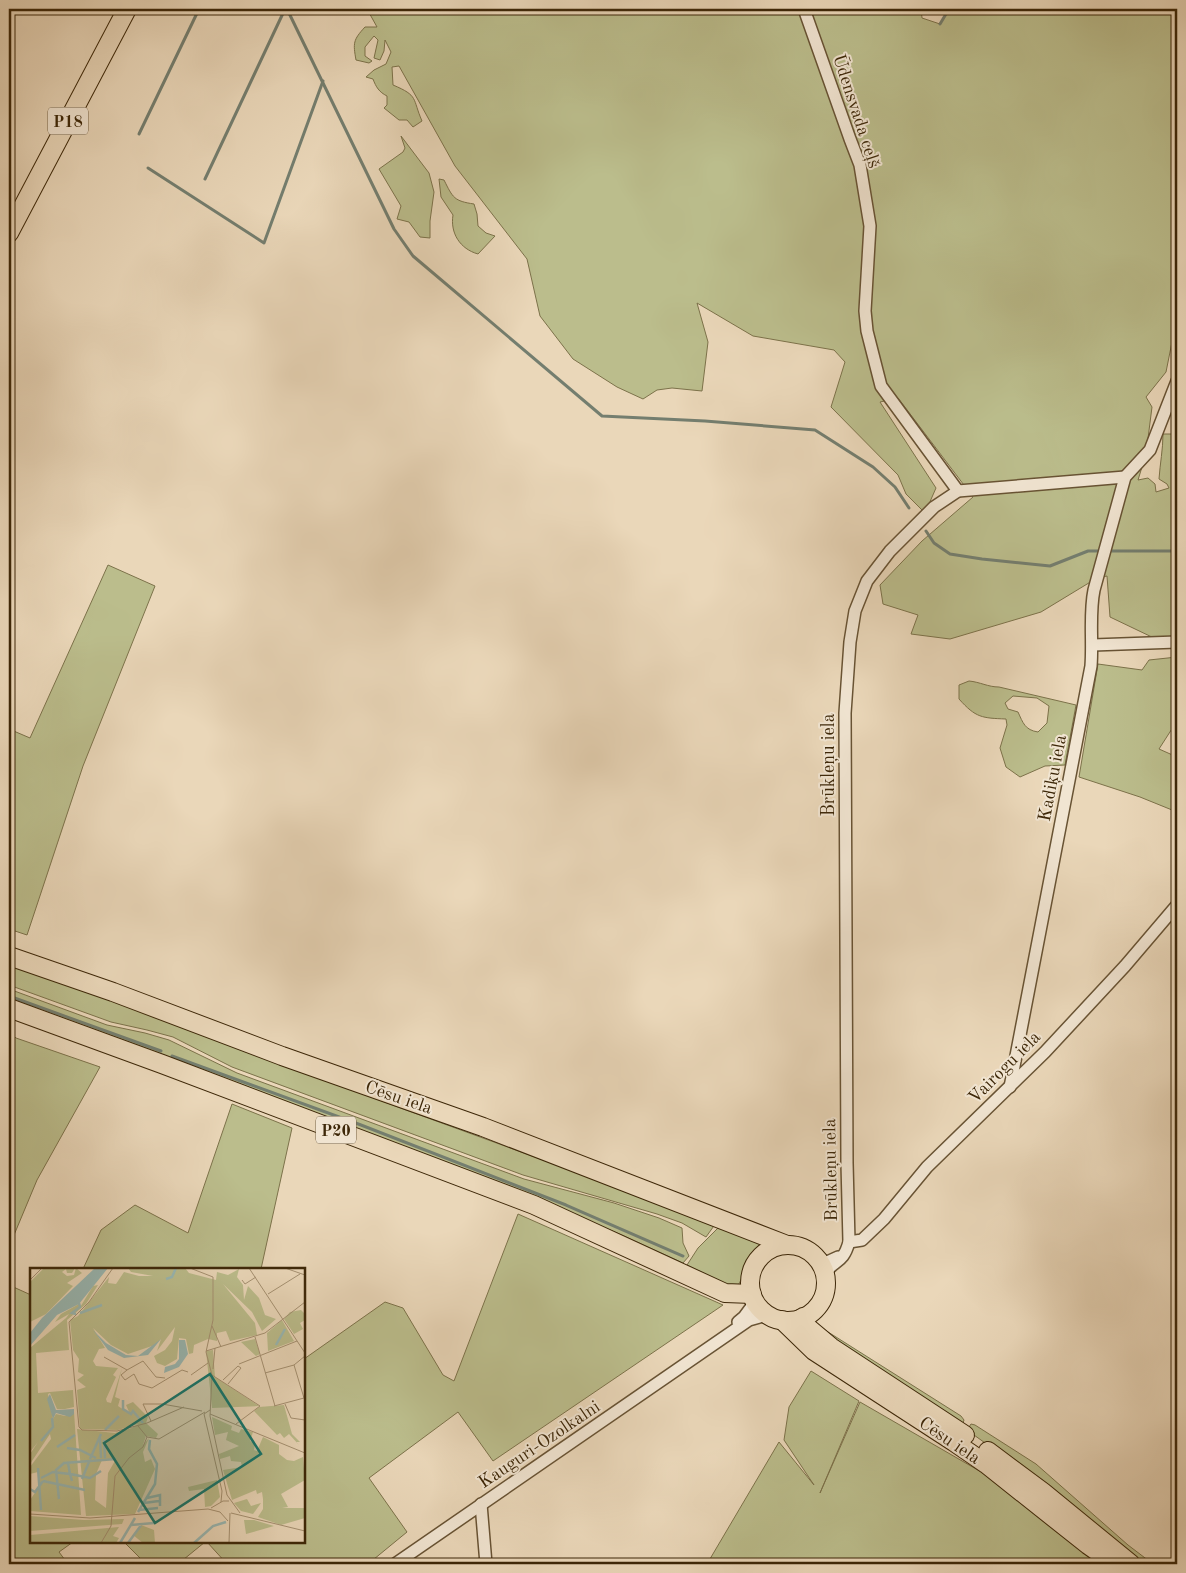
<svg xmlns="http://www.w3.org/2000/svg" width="1186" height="1573" font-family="'Old Standard TT',serif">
<rect width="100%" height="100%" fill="#ead7b9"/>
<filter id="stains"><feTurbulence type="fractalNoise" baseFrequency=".004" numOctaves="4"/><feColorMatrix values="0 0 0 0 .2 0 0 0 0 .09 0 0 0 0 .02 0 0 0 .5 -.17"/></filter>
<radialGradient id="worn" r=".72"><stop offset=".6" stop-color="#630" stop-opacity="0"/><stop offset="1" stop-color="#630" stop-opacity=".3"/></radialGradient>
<g fill="#bbbd8c" stroke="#7c724a" fill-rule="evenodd">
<path d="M 367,9 L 921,9 L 922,18 L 940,24 L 949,9 L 1177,9 L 1177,317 L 1166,372 L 1146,397 L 1152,407 L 1146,454 L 1138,480 L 1148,478 L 1155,484 L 1156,492 L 1169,488 L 1167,484 L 1159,479 C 1160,464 1163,449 1163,434 L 1173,434 L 1177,426 L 1177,638 L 1156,639 L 1110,617 L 1107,576 L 1097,578 L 1041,612 L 950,639 L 911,634 L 918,615 L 883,604 L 880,585 L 922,541 L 973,497 L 898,398 L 880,402 L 936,488 L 925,513 L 906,494 L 898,475 L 831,407 L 845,362 L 834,350 L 753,336 L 697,303 L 708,342 L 702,391 L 672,388 L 657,390 L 643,399 L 617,387 L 573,359 L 540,316 L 527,259 L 455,166 L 399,66 L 392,67 L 393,85 C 419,96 412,98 422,121 L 413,127 L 407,120 L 399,120 L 384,108 L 387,105 L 387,96 C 379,92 376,87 373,79 L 366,77 L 374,70 L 386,64 L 391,52 L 385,40 L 384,51 L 380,60 L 374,58 L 378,40 L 374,36 L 365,47 L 365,56 L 372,61 L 369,63 L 356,60 C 353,43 353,40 365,27 L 377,27 Z"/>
<polygon points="401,136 429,173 434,192 430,221 430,238 420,237 409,222 397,219 401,206 379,169 403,152 405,148"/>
<path d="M 439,179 L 444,180 C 453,198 454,201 474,204 L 477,214 L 478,226 L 486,233 L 495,236 L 478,254 C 460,249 450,233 453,215 L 441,197 Z"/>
<polygon points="108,565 155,586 83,766 27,935 9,929 9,729 30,738"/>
<polygon points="1177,657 1177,721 1159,749 1177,757 1177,812 1140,797 1079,777 1098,664 1142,670 1149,660"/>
<path d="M 969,681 C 980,682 988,687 999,687 L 1076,705 L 1065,765 L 1045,766 L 1020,777 L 1006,767 L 1000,748 L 1007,725 L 1006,719 C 982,718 976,718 959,699 L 959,685 ZM 1013,696 L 1037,698 L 1049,706 L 1047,723 L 1038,732 C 1025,730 1023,723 1018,712 L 1008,709 L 1005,703 Z"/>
<polygon points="9,962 406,1110 716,1223 706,1237 682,1223 657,1214 523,1175 232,1067 173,1037 147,1030 111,1022 9,985"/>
<polygon points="9,989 107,1025 145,1033 169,1040 237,1073 524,1179 614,1203 659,1218 682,1228 683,1243 689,1256 683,1263 622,1235 509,1188 9,1000"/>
<polygon points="9,1031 16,1038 100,1067 37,1180 9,1247"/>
<polygon points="232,1104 292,1128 261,1269 83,1269 101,1230 135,1205 188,1233"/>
<polygon points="518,1214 723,1305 493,1461 458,1412 369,1478 407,1532 368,1564 227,1564 207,1542 304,1542 304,1359 385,1302 403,1308 443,1375 454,1381"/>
<polygon points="721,1225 765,1242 751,1259 736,1290 687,1265 698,1248"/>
<polygon points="9,1285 31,1295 31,1542 73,1542 59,1552 68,1564 9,1564"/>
<polygon points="817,1325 961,1416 964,1420 963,1423 832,1344"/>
<polygon points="811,1371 859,1401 820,1493 860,1402 1002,1484 1105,1564 707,1564 779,1442 814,1485 784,1440 789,1407"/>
<polygon points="971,1424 975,1425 1036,1464 1128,1545 1153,1564 1136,1564 1013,1463 967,1430"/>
<polygon points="124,1542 205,1542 178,1564 146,1564"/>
</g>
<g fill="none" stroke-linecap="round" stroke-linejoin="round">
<g stroke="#747e6f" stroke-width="3">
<polyline points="287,9 394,229 413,256 602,416 705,421 815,430 873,467 895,487 909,508"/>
<polyline points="940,24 949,9"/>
<polyline points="139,134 199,9"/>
<polyline points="148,168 264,243 323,81"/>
<polyline points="205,179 285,9"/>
<polyline points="926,531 934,543 950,554 982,559 1050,566 1088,551 1100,551"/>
<polyline points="1112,551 1177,551"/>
<polyline points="9,996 161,1051"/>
<polyline points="172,1056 361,1125 566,1205 683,1256"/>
</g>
<defs>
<g id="street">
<polyline points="804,9 850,139 860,165 870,226 865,311 867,331 881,386 958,491"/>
<polyline points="1093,645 1177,642"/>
<path d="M 1010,1087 L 1091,666 C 1093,641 1089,614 1094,590 L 1125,477 L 1150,450 L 1177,381"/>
<polyline points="849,1242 862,1240 884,1219 927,1167 1045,1052 1125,966 1177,905"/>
<polyline points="817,1259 827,1262 838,1257"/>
<path d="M 824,1274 C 835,1259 843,1264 849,1242 L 847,1163 L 845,713 L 850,642 L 855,611 L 867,581 L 890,551 L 934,507 L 958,491 L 1125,477"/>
<polyline points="738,1322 744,1317 755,1302"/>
<polyline points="481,1504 486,1564"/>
<polyline points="395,1564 749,1320 767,1315"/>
</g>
<g id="primary">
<polyline points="9,233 127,9"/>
<polyline points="9,956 113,992 282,1056 483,1127 787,1245"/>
<polyline points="9,1008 162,1064 534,1205 725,1293 752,1294"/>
<circle cx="788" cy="1283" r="38"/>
<polyline points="803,1317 806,1326 831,1347 965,1435"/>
<polyline points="782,1320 814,1351 954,1442 986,1464 1088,1545 1115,1564"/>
<polyline points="988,1451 1043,1492 1131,1564"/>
</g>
</defs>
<use href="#street" stroke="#685334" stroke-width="14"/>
<use href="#primary" stroke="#3d2708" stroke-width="20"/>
<use href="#street" stroke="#f1e5d2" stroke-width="11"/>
<use href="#primary" stroke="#ead7b9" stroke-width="18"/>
</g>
<g text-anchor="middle" stroke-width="4" stroke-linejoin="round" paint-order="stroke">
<g fill="#f1e5d2" stroke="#736045" stroke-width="1">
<rect x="48" y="107.5" width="40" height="27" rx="4"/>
<rect x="316" y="1116.5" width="40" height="27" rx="4"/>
</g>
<g font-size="16" font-weight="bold" fill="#3d2708">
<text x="68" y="127">P18</text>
<text x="336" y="1136">P20</text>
</g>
<g font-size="18" fill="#3d2708" stroke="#f1e5d2">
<text transform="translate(857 111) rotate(72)" y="6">Ūdensvada ceļš</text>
<text transform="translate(828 765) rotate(-90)" y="6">Brūkleņu iela</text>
<text transform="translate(1052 778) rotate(-79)" y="6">Kadiķu iela</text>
<text transform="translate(1004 1067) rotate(-45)" y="6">Vairogu iela</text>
<text transform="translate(399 1097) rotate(19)" y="6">Cēsu iela</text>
<text transform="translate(830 1170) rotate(-91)" y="6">Brūkleņu iela</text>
<text transform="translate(950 1440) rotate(34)" y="6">Cēsu iela</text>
<text transform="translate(539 1444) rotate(-34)" y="6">Kauguri-Ozolkalni</text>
</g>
</g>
<g transform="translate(30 1268)">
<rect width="275" height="275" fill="#ead7b9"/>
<path d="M 14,0 L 45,0 L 42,5 L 37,5 L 36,1 L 32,4 L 37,8 L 44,7 L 46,0 L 52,5 L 37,15 L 43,18 L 16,46 L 0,54 L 0,14 ZM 98,0 L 155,0 L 159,5 L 186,12 L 187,4 L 198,7 L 209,1 L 207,9 L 213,17 L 214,32 L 218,18 L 229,30 L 235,47 L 246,51 L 232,63 L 222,44 L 193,16 L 225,55 L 227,67 L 200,73 L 196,63 L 187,65 L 187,73 L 178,71 L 164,77 L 163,85 L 159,86 L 156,71 L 149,70 L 147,91 L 135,98 L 127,95 L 124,88 L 135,82 L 142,73 L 145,59 L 127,83 L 131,71 L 125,77 L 98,86 L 81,77 L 63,60 L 75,80 L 69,81 L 63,93 L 66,98 L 88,100 L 83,107 L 86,109 L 76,131 L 77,134 L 81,135 L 92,100 L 85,129 L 90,131 L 88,138 L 100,146 L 96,137 L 103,134 L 118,149 L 116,155 L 128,166 L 126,170 L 116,168 L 113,177 L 119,170 L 113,184 L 115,194 L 121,191 L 125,201 L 105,246 L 56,248 L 47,161 L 85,165 L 102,160 L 108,156 L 88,162 L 50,161 L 47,122 L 56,119 L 47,112 L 54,107 L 48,104 L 49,91 L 43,82 L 40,52 L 48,48 L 79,9 L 78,15 L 86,16 L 94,4 L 109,8 L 123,8 L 101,4 ZM 86,191 L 78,205 L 76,240 L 65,232 L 66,206 L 72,192 ZM 68,17 L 56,36 L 37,52 L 39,82 L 6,85 L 8,125 L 43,122 L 44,139 L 35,141 L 27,141 L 20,125 L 18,126 L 23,151 L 26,146 L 35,148 L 44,144 L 51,247 L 0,243 L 0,232 L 9,219 L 8,204 L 0,206 L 0,199 L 21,171 L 20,166 L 0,196 L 0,186 L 8,174 L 0,184 L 0,80 L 36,50 L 39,46 L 25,54 L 31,46 L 49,36 L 49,41 L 63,18 ZM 271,42 L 275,46 L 275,52 L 270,55 L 273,61 L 264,66 L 254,51 L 260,44 ZM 252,52 L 264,73 L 238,83 L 237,65 ZM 225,71 L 230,86 L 226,88 L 211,74 ZM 183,82 L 185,109 L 229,138 L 182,140 L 176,83 ZM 254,137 L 262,166 L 270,174 L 266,174 L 269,177 L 259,166 L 254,170 L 250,165 L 247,167 L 224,143 L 229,139 ZM 182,149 L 202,158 L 201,162 L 209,165 L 211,161 L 223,164 L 220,173 L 225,175 L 224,182 L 227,183 L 233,169 L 249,177 L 249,186 L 257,192 L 264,193 L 273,189 L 275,212 L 251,226 L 258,239 L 252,240 L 275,240 L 275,250 L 251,257 L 228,249 L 233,241 L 233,231 L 232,224 L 227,226 L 226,222 L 202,232 L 193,202 L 212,199 L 211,194 L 201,193 L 200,188 L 190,191 L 189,186 L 209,178 L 196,172 L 198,164 L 185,167 ZM 187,212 L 190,229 L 181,238 L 175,239 L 174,221 L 159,223 L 158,219 ZM 217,231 L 221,238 L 231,235 L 223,246 L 211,243 L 204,235 ZM 0,248 L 54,252 L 94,251 L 92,256 L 0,263 ZM 214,252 L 224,252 L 244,258 L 216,266 ZM 111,257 L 124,262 L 125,275 L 113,275 L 103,267 ZM 89,259 L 83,268 L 89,270 L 86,275 L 0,275 L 0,267 Z" fill="#bbbd8c" fill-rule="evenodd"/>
<path d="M 65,0 L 78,0 L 49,36 L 27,47 L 0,78 L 0,65 L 12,50 ZM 63,62 L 76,75 L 96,87 L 108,88 L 131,71 L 118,87 L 94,90 L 78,82 ZM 149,72 L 155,72 L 158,86 L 149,99 L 134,105 L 135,99 L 145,96 L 149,91 ZM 20,126 L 26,142 L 44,141 L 44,146 L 40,149 L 26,145 L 23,151 L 17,131 Z" fill="#98b8b4"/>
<path fill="none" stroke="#98b8b4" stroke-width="2.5" d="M 136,11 L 142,9 L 146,0M 50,45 L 72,37M 46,46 L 42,45 L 50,39 L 49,35M 246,77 L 255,61M 93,132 L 93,141 L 101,146 L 103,143 L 113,155M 75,162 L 89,148M 70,170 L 71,190M 74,172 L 75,190M 11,173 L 23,159 L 22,150M 27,179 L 45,167M 37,180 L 50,182 L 66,190M 60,191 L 71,166M 8,200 L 11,242M 11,210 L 23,204 L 40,206 L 38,195M 52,211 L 59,194M 13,213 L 55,222M 42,213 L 40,206 L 60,210 L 71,203M 0,221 L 5,224 L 13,213M 117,230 L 130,227 L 130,238M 29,231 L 26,202 L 34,195 L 86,191M 114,235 L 129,233M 109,242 L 128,240M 108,244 L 125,216 L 127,196 L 119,181 L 120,172M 101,257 L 124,255M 90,275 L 105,250M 98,275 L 112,256M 164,275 L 183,258 L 196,254"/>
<path fill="none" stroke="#a59172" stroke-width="1" d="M 83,0 L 59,34 L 39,54 L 49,159 L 52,162 L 87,163 L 117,155 L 154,139M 160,0 L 183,9 L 183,52 L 176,84 L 182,107 L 180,148 L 197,227 L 210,245M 219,0 L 275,85M 255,0 L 275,7M 0,12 L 12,0M 212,12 L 215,16 L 226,9M 238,26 L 270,6M 182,58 L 191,79M 225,69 L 245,138M 176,83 L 235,65 L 275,34M 74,89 L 97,102 L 113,93 L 126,109 L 135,110M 209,96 L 267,73M 264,97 L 274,130M 183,101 L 185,80M 97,102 L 91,107 L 95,112 L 104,106 L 109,116 L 122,120 L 152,102 L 158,104M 235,105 L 264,97 L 275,88M 161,107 L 178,95M 182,107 L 230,138 L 206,156M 193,112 L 208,98 L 211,100 L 198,116M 255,136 L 261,150 L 275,152M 244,138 L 274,130M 180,142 L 174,146 L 192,223 L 191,234M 180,146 L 275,185M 121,153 L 113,136 L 132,136 L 172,143M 108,158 L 117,169 L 129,171 L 175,144M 181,240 L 193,233 L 199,233M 201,245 L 275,263M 0,246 L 60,250 L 178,241 L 190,244 L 198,253M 71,275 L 81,258 L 85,208 L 99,190 L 113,179 L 117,169M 199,275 L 200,245"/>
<path fill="#0f766e" fill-opacity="0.15" stroke="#0f766e" stroke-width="2.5" d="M 180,106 L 231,186 L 125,255 L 74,175 Z"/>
<rect width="275" height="275" fill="none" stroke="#3d2708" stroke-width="2.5"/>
</g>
<rect width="1186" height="1573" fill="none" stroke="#ead7b9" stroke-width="30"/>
<rect x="10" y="10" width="1166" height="1553" fill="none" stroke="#3d2708" stroke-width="2.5"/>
<rect x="15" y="15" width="1156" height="1543" fill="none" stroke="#3d2708"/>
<rect width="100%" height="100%" filter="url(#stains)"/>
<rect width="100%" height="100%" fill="url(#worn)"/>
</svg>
